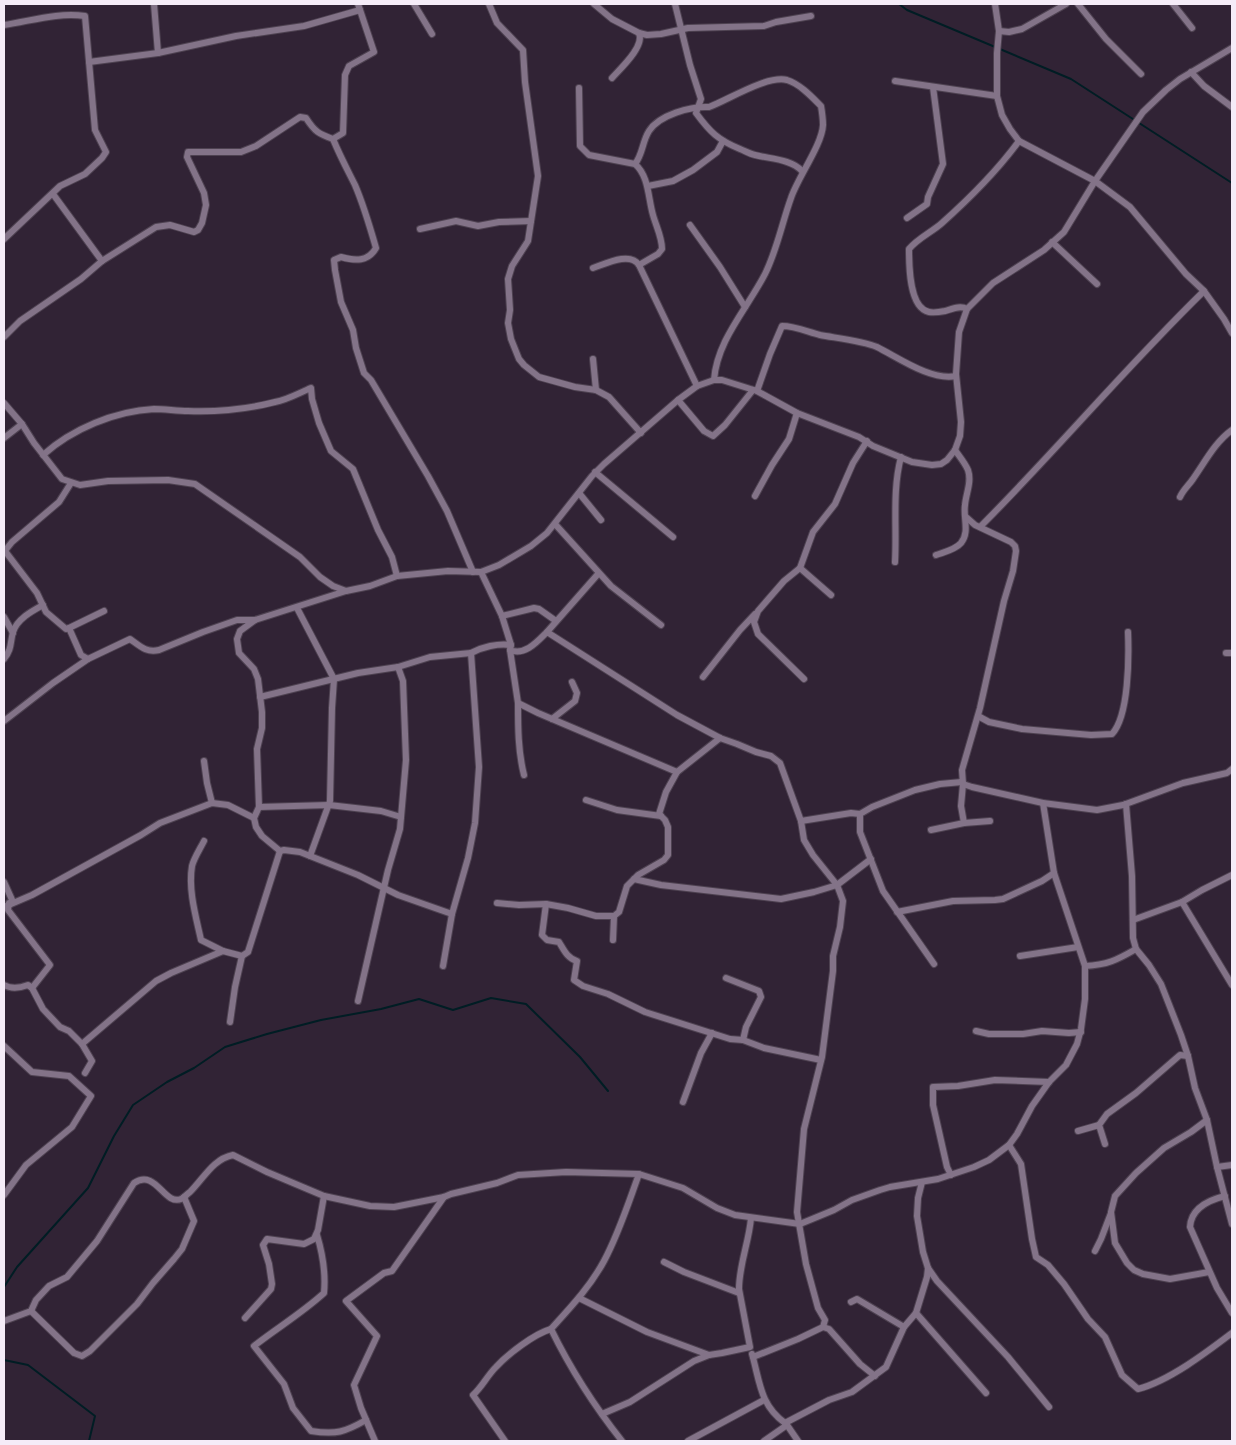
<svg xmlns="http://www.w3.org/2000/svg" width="1236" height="1445" font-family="'Playfair Display',serif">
<rect width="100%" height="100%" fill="#312335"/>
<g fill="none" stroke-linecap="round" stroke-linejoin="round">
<g stroke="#001d24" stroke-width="2">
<polyline points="899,4 907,10 1071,79 1232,183"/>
<polyline points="4,1287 17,1267 88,1188 114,1136 133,1105 167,1082 194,1068 225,1047 267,1034 321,1020 381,1009 419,999 453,1010 491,998 526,1004 580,1057 608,1091"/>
<polyline points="4,1360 28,1365 95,1416 89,1441"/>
</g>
<defs>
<g id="street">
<polyline points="154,4 158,53"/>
<polyline points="414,4 432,34"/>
<polyline points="489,4 497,23 523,50 525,82 538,176 528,241 512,266 508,279 510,310 508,323 511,339 519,359 524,365 539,377 575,387 596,390 609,397 641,433"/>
<polyline points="594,4 612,19 639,33 647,35 661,34 688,28 764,26 776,22 811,16"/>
<path d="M 675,4 L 690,65 L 701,99 L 696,113 C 710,132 718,140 740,149 C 745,151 750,154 755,155 C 770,159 791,159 802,171"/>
<polyline points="995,4 999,31 997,53 997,96 1002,115 1010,129 1019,141 1095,181 1130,207 1186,274 1204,291 1224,319 1232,333"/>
<polyline points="1078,4 1106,39 1141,74"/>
<polyline points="1173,4 1192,28"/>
<path d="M 4,25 C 31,21 58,12 85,16 L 95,130 L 106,152 L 102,158 L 85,174 L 60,186 L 4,239"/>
<polyline points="999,31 1009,32 1022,29 1066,4"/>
<polyline points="89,62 158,53 236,36 304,26 360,10"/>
<polyline points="1191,72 1204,86 1232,107"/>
<path d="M 612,78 C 621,68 645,46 639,33"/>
<polyline points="895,81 997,96"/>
<path d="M 579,88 L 580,146 L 589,155 L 635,164 C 649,176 648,198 653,215 C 656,226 662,237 662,249 L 658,254 L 639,265 L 697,386"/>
<path d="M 333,139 C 340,156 347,169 355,185 C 364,206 370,227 376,248 C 368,262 355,261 341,257 L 334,260 L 335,270 L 341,302 L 353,330 L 356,348 L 364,373 L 371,380 L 428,476 L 447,511 L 473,572"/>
<path d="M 635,164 C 643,154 642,142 649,131 C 659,115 691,106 709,107 C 728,100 767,75 787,80 C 800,84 812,97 821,106 C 822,112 823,119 823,125 C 822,145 798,177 791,198 C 782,223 777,250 765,274 C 747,309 717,340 714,380"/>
<polyline points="648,186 673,181 693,170 717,152 723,141"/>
<polyline points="53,194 102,261"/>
<polyline points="907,218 927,204 928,197 943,164 933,87"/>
<polyline points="690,225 720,267 745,307"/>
<polyline points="420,229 456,221 478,226 499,222 531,221"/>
<polyline points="1052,242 1097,284"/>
<path d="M 593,268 C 605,264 630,251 639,265"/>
<path d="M 967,309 C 960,305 952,309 945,311 C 940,312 934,313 929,312 C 909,308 909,265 909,249 C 918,238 932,232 942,223 C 970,198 997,171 1019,141"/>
<path d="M 4,337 L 20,321 L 81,279 L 102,261 L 156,227 L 170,225 L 194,232 L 198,230 L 202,223 L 206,205 L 204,193 L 187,157 L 188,152 L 241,152 L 256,146 L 300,117 L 306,118 C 315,132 319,134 333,139 L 343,133 L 345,75 L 349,66 L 374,52 L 358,4"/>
<polyline points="593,359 596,390"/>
<path d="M 757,391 L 770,354 L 782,326 C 795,326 808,332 820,335 C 836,338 863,341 877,347 C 899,358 931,381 956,376"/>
<polyline points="678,400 704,431 713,436 725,425 753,390"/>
<polyline points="4,403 22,424 34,443 62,479 80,485 108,481 168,480 195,484 300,557 320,577 333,586 346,591 370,586 397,576 448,571 481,572 499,565 531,546 547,533 592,476 604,464 678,400 697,386 714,380 722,380 757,391 797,413 859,437 873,446 912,462 932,465 941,464 947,460 955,450 960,436 961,422 956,374 959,332 967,309 993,283 1044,250 1064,232 1095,181 1143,112 1166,90 1180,79 1232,48"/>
<polyline points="4,438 22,424"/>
<path d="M 43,455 C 72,429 115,411 154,409 C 165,409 177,411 188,411 C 217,412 248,409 275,402 C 287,400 299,393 311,388 L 312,399 L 319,423 L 331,451 L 353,469 L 378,530 L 392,557 L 397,576"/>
<polyline points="595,472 673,537"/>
<polyline points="579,493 601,520"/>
<polyline points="755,496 772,465 789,439 797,413"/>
<path d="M 1180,497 C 1183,490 1189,485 1193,479 C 1205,462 1215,442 1232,430"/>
<polyline points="555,524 611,586 661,625"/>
<path d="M 980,527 C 1057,450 1126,367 1204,291"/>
<polyline points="4,552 12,542 59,502 71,483"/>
<path d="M 936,555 C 944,552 955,550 961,543 C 970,532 963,518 965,505 C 966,493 972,482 968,470 C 965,463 959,456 955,450"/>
<path d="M 895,562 C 897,526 892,491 901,457"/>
<polyline points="800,568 831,595"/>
<path d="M 481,572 L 502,616 L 511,645 L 510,650 C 525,656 537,642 547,632 L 677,715 L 720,738 L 737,744 L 756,752 L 771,756 L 780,763 L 801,821 L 804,840 L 813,855 L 837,885 L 843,901 L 840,927 L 833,956 L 833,971 L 822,1057 L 804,1129 L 797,1212 L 806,1264 L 818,1308 L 825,1320 L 823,1327 L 798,1339 L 753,1357"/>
<polyline points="297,608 334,679 332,708 330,801 310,856"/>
<polyline points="502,616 534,608 539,609 556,621"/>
<polyline points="4,617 13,633"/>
<polyline points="255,620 240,631 237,639 239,653 254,669 258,679 262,712 262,728 257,749 259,807 254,818 256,827 262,836 280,851 284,850 300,852 358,875 398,895 452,914"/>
<polyline points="69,628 104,611"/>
<polyline points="547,632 598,574"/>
<polyline points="510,650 518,703 538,713 677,772"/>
<polyline points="1226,653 1232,653"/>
<path d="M 4,659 C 12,649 10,643 13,632 C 17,619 32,611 43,605"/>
<path d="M 88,659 L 130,639 C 140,646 146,653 159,650 L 203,632 L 237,620 L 255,620 L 346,591"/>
<polyline points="703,677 740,630 755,614"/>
<polyline points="804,679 758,634 754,622 758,611 784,581 800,568 813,532 835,504 853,463 867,441"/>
<polyline points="260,697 358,673 398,667 430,657 471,653"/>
<path d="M 518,703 C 518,727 518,751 524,775"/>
<path d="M 978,716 L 989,722 L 1022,729 L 1091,735 L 1112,734 C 1129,716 1129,657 1128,632"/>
<polyline points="552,719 575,701 577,693 572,682"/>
<polyline points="4,721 53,683 88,659 81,655 69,628 66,629 46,612 37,593 5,551"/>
<polyline points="204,761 207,783 212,803"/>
<polyline points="962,781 963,784 972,787 1043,803 1097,810 1123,805 1183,783 1227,773 1232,769"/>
<polyline points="586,800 617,810 661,816"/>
<polyline points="1126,804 1132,876 1133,938 1136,949 1149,965 1161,984 1181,1035 1188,1056 1195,1088 1207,1120 1217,1167 1232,1224"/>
<polyline points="259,807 329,805 381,811 401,817"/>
<polyline points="860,814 860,832 883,891 934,964"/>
<polyline points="801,821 851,813 860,814 872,807 915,790 940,784 962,782"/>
<polyline points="964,823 961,806 963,784 962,770 980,708 1004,601 1013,571 1016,551 1015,546 1011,542 975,525 966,517"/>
<polyline points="931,830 964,823 990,821"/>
<path d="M 204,841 C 200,849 194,858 192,866 C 188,890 196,917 201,940 L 223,951"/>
<polyline points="634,879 661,885 781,899 814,892 837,885 871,859"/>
<polyline points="4,882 13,902"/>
<polyline points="1182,902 1232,985"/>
<polyline points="9,903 8,910 50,965 32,988"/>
<polyline points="497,903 519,905 546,904 568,908 596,916 614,916 619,912 627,886 638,875 664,860 668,855 668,827 665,820 659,814 666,792 677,772 720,738"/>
<path d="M 546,904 L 542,935 L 547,940 L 559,942 C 564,950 567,958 577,961 L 574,980 L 583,986 L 608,994 L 645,1012 L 730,1039 L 743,1040 L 764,1048 L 821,1060"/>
<polyline points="4,907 32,895 141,835 160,823 212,803 228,805 254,818"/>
<polyline points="897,912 953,901 995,900 1003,899 1042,881 1054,873"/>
<polyline points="1133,920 1182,902 1202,890 1232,875"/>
<polyline points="613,940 614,916"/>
<polyline points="1020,956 1078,947"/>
<path d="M 443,966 L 452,914 L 468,858 L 475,823 L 479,767 L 471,653 C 482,647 498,643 511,645"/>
<path d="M 1085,966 C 1107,965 1117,960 1136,949"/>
<polyline points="726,978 759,991 761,997 746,1027 743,1040"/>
<path d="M 4,985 C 11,989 20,988 28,985 L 32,988 L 43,1009 L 60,1027 L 69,1031 L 82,1044 L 92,1061 L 85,1073"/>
<polyline points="358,1001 388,870 400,829 406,760 403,681 398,667"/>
<polyline points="230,1022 235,987 242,956"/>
<polyline points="976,1031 989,1034 1023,1034 1042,1031 1069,1033 1081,1032"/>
<polyline points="82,1044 156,981 171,973 223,951 242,956 248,952 280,851"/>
<polyline points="4,1046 32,1072 69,1076 91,1096 72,1127 26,1165 4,1195"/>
<polyline points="683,1102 701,1053 712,1033"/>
<polyline points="1207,1120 1191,1132 1164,1148 1136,1173 1115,1196 1111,1212 1115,1243 1127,1263 1134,1270 1143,1274 1170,1279 1209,1272"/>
<polyline points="1078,1131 1099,1125"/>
<polyline points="1105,1144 1099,1125 1107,1114 1136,1093 1180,1055 1188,1056"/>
<path d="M 1009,1145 L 1021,1164 L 1032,1239 L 1036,1257 L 1048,1265 L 1064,1284 L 1088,1319 L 1105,1337 L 1122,1375 L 1138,1389 C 1169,1381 1207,1352 1232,1333"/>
<polyline points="1217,1167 1232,1165"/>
<polyline points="951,1175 947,1167 933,1105 933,1087 958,1086 995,1080 1049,1082"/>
<path d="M 1225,1196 C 1209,1200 1191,1208 1190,1227 L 1217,1288 L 1232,1313"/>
<path d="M 317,1235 C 323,1255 326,1272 324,1293 C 302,1313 277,1328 254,1346 L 284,1384 L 293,1408 L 311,1431 C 336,1435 345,1432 366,1420"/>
<polyline points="1095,1251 1101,1239 1111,1213"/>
<polyline points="664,1262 684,1272 739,1293"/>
<polyline points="928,1268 937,1281 1008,1357 1049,1407"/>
<path d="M 579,1298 L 647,1332 L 709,1355 L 722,1353 L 750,1347 L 739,1289 C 739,1265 749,1242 751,1218"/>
<polyline points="851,1302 857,1299 904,1327"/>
<polyline points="31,1311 74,1353 82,1356 90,1351 137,1304 153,1283 174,1259 182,1249 194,1221 184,1197"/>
<polyline points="916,1313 986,1393"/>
<polyline points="245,1318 271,1289 272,1284 269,1264 263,1245 267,1239 304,1244 314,1239 318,1230 324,1196"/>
<path d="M 4,1321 L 31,1311 L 36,1300 L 49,1286 L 67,1277 L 97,1241 L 134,1183 C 156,1168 164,1206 181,1199 C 184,1198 187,1194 190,1192 C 204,1178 213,1159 233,1155 L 267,1172 L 324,1196 L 370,1206 L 394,1207 L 444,1197 L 451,1194 L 497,1183 L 518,1175 L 566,1172 L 639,1174 L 683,1188 L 717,1208 L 735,1215 L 800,1224 L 834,1210 L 852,1200 L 880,1190 L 890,1187 L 938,1179 L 974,1167 L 989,1160 L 1009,1145 L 1017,1134 L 1032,1106 L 1049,1082 L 1066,1065 L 1077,1044 L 1081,1029 L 1085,999 L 1085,966 L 1054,873 L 1043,803"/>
<polyline points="823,1327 829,1329 860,1364 875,1376"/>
<path d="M 752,1354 C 760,1382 760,1405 785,1423"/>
<polyline points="602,1414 630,1402 694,1361 709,1355"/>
<polyline points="787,1425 798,1441"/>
<polyline points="375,1441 361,1408 354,1385 377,1336 346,1301 384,1273 392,1271 444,1197"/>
<path d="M 505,1441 L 473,1395 C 482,1387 487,1376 496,1367 C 508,1354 534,1334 551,1329"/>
<path d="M 622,1441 C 595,1407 570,1368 551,1329 C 570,1308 590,1287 604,1261 C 619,1233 628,1204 639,1174"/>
<polyline points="688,1441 764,1400"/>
<polyline points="764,1441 787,1425 785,1423 829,1400 852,1392 886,1367 904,1327 916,1313 927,1277 928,1268 923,1252 917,1216 918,1198 922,1182"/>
</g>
</defs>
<use href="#street" stroke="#4e4251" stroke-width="8"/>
<use href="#street" stroke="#837388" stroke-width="6"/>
</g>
<rect width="1236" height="1445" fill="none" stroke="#f5ecf8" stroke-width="10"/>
</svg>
